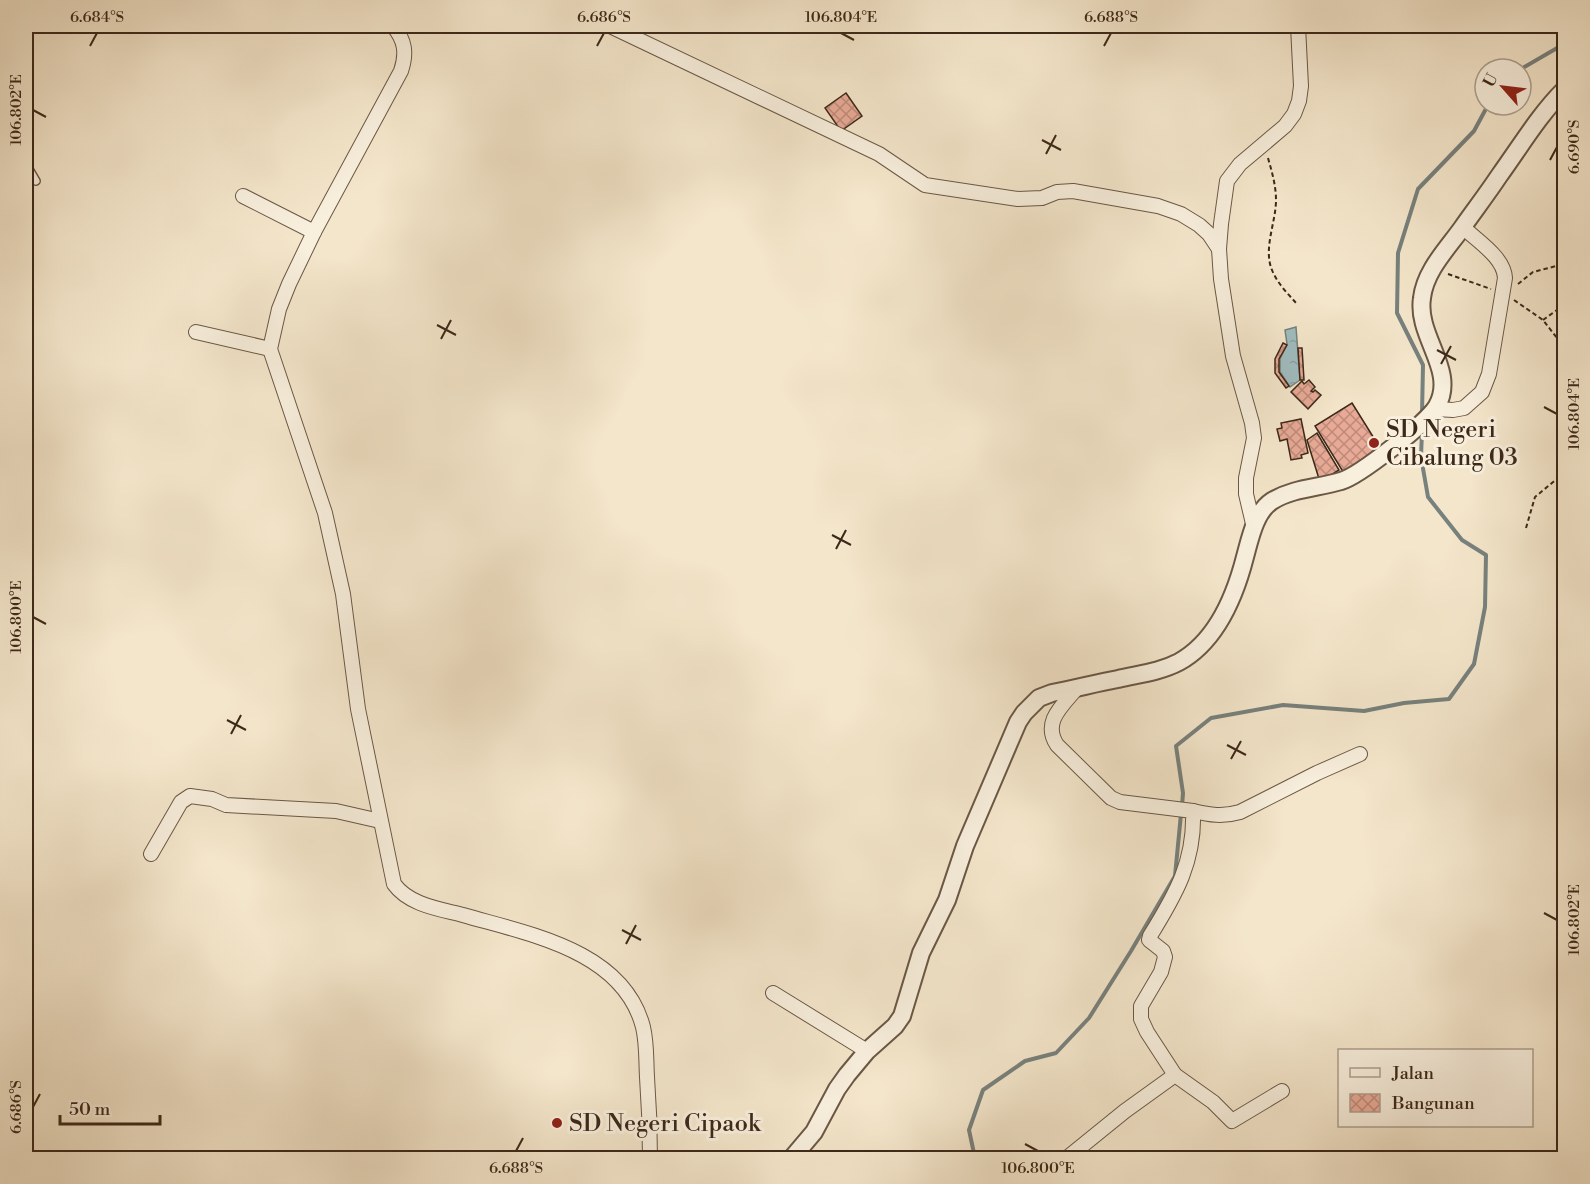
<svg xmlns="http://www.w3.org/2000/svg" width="1590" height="1184" font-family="'Libre Bodoni',serif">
<defs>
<pattern id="water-ripples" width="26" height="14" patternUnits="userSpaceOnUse" patternTransform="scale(1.5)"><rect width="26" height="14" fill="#9fbdc0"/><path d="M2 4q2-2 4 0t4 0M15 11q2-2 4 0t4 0" fill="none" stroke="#8aa2a4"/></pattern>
<pattern id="building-cross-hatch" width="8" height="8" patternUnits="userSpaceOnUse" patternTransform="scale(1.5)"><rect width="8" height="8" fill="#e8aa96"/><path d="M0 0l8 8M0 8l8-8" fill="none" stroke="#bd8a7a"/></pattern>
</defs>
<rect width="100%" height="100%" fill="#f4e6cb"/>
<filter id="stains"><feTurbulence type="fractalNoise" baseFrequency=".00333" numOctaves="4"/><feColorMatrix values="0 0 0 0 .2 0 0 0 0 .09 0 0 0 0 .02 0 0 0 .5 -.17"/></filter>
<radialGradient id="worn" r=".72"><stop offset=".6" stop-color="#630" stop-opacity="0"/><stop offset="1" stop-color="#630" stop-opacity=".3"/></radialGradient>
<polygon fill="url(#water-ripples)" stroke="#77817d" stroke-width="1.5" points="1296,327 1300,380 1290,387 1280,372 1280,359 1287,344 1285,330"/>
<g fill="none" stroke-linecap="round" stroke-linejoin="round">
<g stroke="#77817d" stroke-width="4">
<polyline points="1521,69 1564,44"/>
<polyline points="1422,414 1423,365 1397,313 1398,253 1418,189 1474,131 1488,105"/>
<polyline points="1182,806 1183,793 1176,746 1211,718 1283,705 1364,711 1404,703 1449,699 1474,664 1485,607 1486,555 1462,540 1428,497 1421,457 1422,431"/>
<polyline points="975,1158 969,1130 983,1090 1025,1061 1056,1053 1089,1018 1131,951 1175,876 1181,814"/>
</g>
</g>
<g fill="url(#building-cross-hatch)" stroke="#3c2819" stroke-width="1.5">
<polygon points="846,93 862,116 841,131 825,108"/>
<polygon points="1283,343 1287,345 1279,359 1279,372 1289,386 1286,388 1275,373 1275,359"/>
<polygon points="1298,348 1302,348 1304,380 1300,380"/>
<polygon points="1309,380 1315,387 1311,391 1313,392 1315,390 1321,395 1308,409 1291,392 1302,381 1304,384"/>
<polygon points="1352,403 1382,451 1345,475 1315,426"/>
<polygon points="1301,419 1308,453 1301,455 1302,458 1291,460 1287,439 1280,441 1277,429 1282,428 1281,423"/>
<polygon points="1317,433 1339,470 1320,482 1307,440"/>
</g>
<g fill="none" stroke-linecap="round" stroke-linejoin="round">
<defs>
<polyline id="service" points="26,164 36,181"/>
<g id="minor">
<path d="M 393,26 C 405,40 407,53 401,71 L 314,232 L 289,284 L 279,309 L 270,349 L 325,513 L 343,594 L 358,709 L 394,884 C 409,905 440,909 463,915 C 528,934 623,950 643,1027 C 647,1044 646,1060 647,1077 C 649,1104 650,1131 650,1158"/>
<polyline points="610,26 879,154 925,185 1018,199 1042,198 1057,192 1073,191 1158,206 1181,214 1199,225 1209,234 1219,249"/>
<polyline points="243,196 314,232"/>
<polyline points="196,332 270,349"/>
<path d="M 1436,409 L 1453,410 L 1464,408 L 1482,392 L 1489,374 L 1505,278 C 1504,257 1477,241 1463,227"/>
<polyline points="1254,528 1246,494 1246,478 1254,438 1252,423 1233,356 1221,279 1219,249 1221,224 1227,181 1240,164 1285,126 1294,114 1299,101 1301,86 1298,26"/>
<path d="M 1077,688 C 1062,706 1042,722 1057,745 L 1111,798 L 1120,802 L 1193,811 C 1195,861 1176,894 1150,936 L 1149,940 L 1163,951 L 1165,957 L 1161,972 L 1141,1006 L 1141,1019 L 1147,1032 L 1175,1075 L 1213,1102 L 1232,1121 L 1282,1091"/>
<path d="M 1193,811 C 1210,815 1223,817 1240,812 L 1317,773 L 1360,754"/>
<polyline points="151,854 181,802 190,796 212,799 226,805 336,811 380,821"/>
<polyline points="773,993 867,1051"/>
<polyline points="1067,1158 1125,1111 1175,1075"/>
</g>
<path id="tertiary" d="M 792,1158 L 814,1132 L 837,1089 L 847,1075 L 867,1051 L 895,1026 L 902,1016 L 921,953 L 947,900 L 965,846 L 1018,722 L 1024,713 L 1039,698 L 1052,693 C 1074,689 1096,683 1118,679 C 1139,674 1160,672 1179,662 C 1217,641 1235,596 1245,557 C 1250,539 1255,512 1272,501 C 1293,488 1318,488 1341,481 C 1359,476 1428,422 1437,406 C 1457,370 1416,337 1422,298 C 1425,271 1447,249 1462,228 C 1474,211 1487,194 1499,176 C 1520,147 1539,115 1564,90"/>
</defs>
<use href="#service" stroke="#6a5846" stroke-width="10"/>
<use href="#minor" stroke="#6a5846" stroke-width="16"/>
<use href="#tertiary" stroke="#6a5846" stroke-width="20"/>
<g stroke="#3c2819" stroke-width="2" stroke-dasharray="4.5 3" stroke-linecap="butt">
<path d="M 1268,158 C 1272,172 1276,186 1276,200 C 1276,222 1263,249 1272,270 C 1277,283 1288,294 1297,304"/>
<polyline points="1448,274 1491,289"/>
<polyline points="1518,284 1533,272 1564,264"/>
<polyline points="1514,300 1543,320 1564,347"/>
<polyline points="1543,320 1564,305"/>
<path d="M 1564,390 C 1557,400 1558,412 1564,423"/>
<polyline points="1526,528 1535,497 1564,473"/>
</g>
<use href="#service" stroke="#f8efdd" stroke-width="7"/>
<use href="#minor" stroke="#f8efdd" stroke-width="14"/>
<use href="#tertiary" stroke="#f8efdd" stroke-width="16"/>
</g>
<path fill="none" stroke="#3c2819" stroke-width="2" d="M 841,33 L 854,40M 90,46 L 97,33M 597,46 L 604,33M 1104,46 L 1111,33M 33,110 L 46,117M 1042,140 L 1061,150M 1046,154 L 1056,135M 1550,160 L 1557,147M 437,325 L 456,335M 441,339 L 451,320M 1437,350 L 1456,360M 1441,364 L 1451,346M 1544,407 L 1557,414M 832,535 L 851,545M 836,549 L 846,530M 33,617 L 46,624M 227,720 L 246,730M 231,734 L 241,715M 1227,745 L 1246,755M 1231,759 L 1241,741M 1544,913 L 1557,920M 622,930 L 641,940M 626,944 L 636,925M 33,1107 L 40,1094M 1025,1144 L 1038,1151M 516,1151 L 523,1138"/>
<g fill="#8f2418" stroke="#f8efdd" stroke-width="2">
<circle cx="1374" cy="443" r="6"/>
<circle cx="557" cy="1123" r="6"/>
</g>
<g text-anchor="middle" stroke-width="6" stroke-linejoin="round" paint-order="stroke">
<g font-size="24" fill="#3c2819" stroke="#f8efdd" text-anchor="start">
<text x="1386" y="437">SD Negeri<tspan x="1386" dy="28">Cibalung 03</tspan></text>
<text x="569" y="1131">SD Negeri Cipaok</text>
</g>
</g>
<rect width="1590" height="1184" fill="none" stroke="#f4e6cb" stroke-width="66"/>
<rect x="1338" y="1049" width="195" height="78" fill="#f8efdd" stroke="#ad9f8f" stroke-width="1.5"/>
<rect x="1350" y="1068" width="30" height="9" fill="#f8efdd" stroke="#ad9f8f" stroke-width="1.5"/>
<text x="1392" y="1079" font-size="18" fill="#3c2819">Jalan</text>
<rect x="1350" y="1094" width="30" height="18" fill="url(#building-cross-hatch)" stroke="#ad9f8f" stroke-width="1.5"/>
<text x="1392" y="1109" font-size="18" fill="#3c2819">Bangunan</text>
<g transform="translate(1503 87) rotate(298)"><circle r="28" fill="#f8efdd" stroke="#ad9f8f" stroke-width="1.5"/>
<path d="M0-4.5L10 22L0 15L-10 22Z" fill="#8f2418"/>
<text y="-9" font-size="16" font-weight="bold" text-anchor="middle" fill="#3c2819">U</text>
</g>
<path d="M60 1115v9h100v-9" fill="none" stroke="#3c2819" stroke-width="3"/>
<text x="69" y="1115" font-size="18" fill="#3c2819" stroke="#f8efdd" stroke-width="4.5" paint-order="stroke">50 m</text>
<rect x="33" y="33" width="1524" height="1118" fill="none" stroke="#3c2819" stroke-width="2"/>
<g font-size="15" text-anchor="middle" fill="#3c2819">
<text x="97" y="22">6.684°S</text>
<text x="604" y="22">6.686°S</text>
<text x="841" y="22">106.804°E</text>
<text x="1111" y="22">6.688°S</text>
<text transform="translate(16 110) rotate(-90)" y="5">106.802°E</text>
<text transform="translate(1574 147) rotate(-90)" y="5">6.690°S</text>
<text transform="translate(1574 414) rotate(-90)" y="5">106.804°E</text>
<text transform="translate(16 617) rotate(-90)" y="5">106.800°E</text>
<text transform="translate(1574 920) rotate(-90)" y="5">106.802°E</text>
<text transform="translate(16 1107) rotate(-90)" y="5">6.686°S</text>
<text x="516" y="1173">6.688°S</text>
<text x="1038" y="1173">106.800°E</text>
</g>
<rect width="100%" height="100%" filter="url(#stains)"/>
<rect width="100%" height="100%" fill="url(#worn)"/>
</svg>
